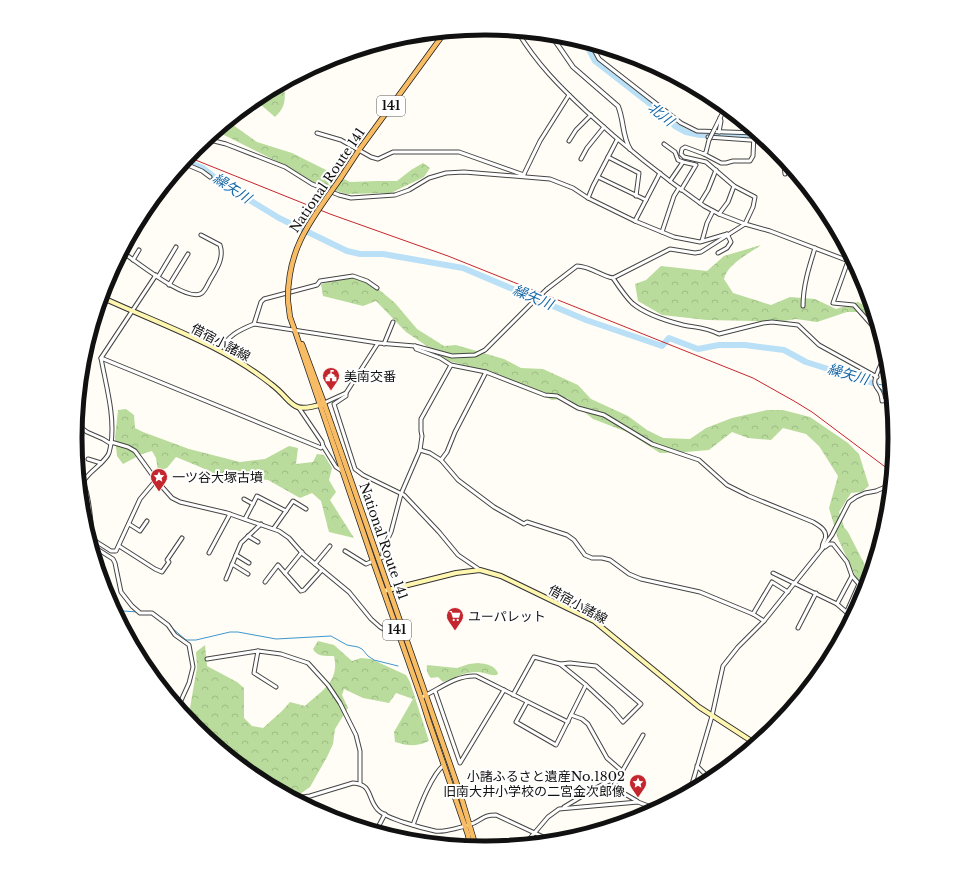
<svg xmlns="http://www.w3.org/2000/svg" width="970" height="876" font-family="'Libre Baskerville','Noto Sans JP',serif">
<defs>
<pattern id="forest-crowns" width="20" height="18" patternUnits="userSpaceOnUse"><rect width="20" height="18" fill="#b9dc9c"/><path d="M2 6a3 3 0 1 1 6 0M12 15a3 3 0 1 1 6 0" fill="none" stroke="#9ebc85"/></pattern>
</defs>
<rect width="100%" height="100%" fill="#fffdf5"/>
<g fill="url(#forest-crowns)">
<path d="M 284,83 C 285,98 287,106 275,117 L 260,104 C 248,108 240,114 233,125 L 257,142 L 292,153 L 350,182 L 377,181 L 397,181 L 411,170 L 423,163 L 430,168 L 424,177 L 391,193 L 346,194 L 314,183 L 276,161 L 216,131 L 257,97 Z"/>
<path d="M 761,245 C 749,254 728,263 724,279 L 733,293 L 771,305 L 790,297 L 815,299 L 836,309 L 858,302 L 873,310 L 878,329 L 875,324 L 861,312 L 847,312 L 817,322 L 796,319 L 772,323 L 756,321 L 707,320 L 662,315 L 638,301 L 635,284 L 646,280 L 661,266 L 707,271 L 724,256 Z"/>
<polygon points="364,277 395,303 417,329 444,346 456,345 504,359 521,368 543,369 578,385 591,399 628,416 647,430 663,438 690,439 706,428 732,418 767,410 783,410 810,417 848,443 859,454 869,486 861,492 851,493 839,512 844,527 848,532 870,575 864,594 838,539 829,508 838,476 819,446 806,434 783,428 771,440 748,438 732,432 709,450 686,452 660,453 627,432 593,419 567,398 552,400 497,374 449,361 406,332 376,301 363,306 323,296 321,284 341,279"/>
<polygon points="126,409 134,415 135,428 143,432 189,449 240,462 265,459 289,446 298,448 296,464 313,462 317,454 324,455 332,468 329,480 336,492 330,500 354,538 329,532 321,501 312,493 300,498 268,480 253,478 221,484 212,472 176,457 167,468 158,471 156,458 152,451 142,454 123,464 117,456 115,438 118,410"/>
<path d="M 318,641 L 334,645 L 352,661 L 361,658 L 371,659 L 406,675 L 410,682 L 429,741 C 415,747 409,746 395,742 L 394,732 L 413,699 L 396,693 L 389,703 L 363,698 L 344,689 L 342,695 L 348,708 L 335,729 L 333,744 L 327,757 L 310,787 L 300,794 L 288,795 L 257,779 L 213,743 L 197,723 L 190,708 L 197,667 L 196,652 L 205,645 L 207,666 L 237,682 L 244,688 L 244,718 L 252,726 L 263,728 L 282,711 L 290,702 L 305,706 C 321,691 340,682 334,656 C 326,656 317,657 313,649 Z"/>
<path d="M 478,663 C 487,664 494,665 498,673 L 497,675 C 490,676 484,672 477,672 C 464,672 455,678 443,682 L 438,677 L 431,678 C 428,675 426,670 427,665 L 457,668 L 469,664 Z"/>
</g>
<g fill="none" stroke-linecap="round" stroke-linejoin="round">
<g stroke="#3f96cf" stroke-width="1">
<polyline points="876,384 890,386"/>
<polyline points="877,385 882,390 886,398"/>
<path d="M 887,401 C 887,413 886,421 894,430"/>
<polyline points="113,608 123,611 138,612"/>
<polyline points="172,628 186,640 196,640 230,632 238,632 276,639 331,636 347,645 358,647 362,649 368,656 374,660 398,666"/>
</g>
<g stroke="#b9e0f7" stroke-width="6">
<polyline points="585,42 595,61 659,111 675,126 686,132 700,135 762,137"/>
<polyline points="185,161 203,168 223,184 279,218 347,251 360,254 383,254 463,268 586,320 662,346 669,338 698,349 719,345 745,345 784,350 806,362 876,384"/>
</g>
<defs>
<g id="minor">
<path d="M 517,31 C 537,64 559,86 587,112 C 624,146 663,177 704,206 L 719,214 L 745,224 L 770,231 L 854,263"/>
<polyline points="591,44 599,59 681,123 697,131 757,133"/>
<polyline points="714,130 725,108"/>
<polyline points="719,132 721,121 720,118"/>
<polyline points="317,133 341,140 371,157 378,159 393,152 459,152 524,175"/>
<polyline points="708,137 765,141 768,143"/>
<polyline points="206,139 226,144 285,167 312,184 339,195 351,198 395,195 409,190 429,178 446,173 464,172 550,179 573,188 588,198 635,221 674,237 700,242 727,234"/>
<polyline points="569,141 576,130 591,115"/>
<polyline points="664,144 675,152 678,160 683,162 696,165 681,190"/>
<polyline points="704,154 721,163 726,163 733,161 750,161 753,156 754,133"/>
<polyline points="608,157 639,173 636,196"/>
<polyline points="581,159 587,148 604,127"/>
<polyline points="183,163 202,171 210,177"/>
<polyline points="785,174 784,166 786,162"/>
<polyline points="523,176 540,141 569,95"/>
<polyline points="598,177 646,200"/>
<polyline points="670,181 683,162"/>
<polyline points="588,198 593,186 617,140"/>
<polyline points="700,203 708,190 716,170"/>
<polyline points="719,214 728,202 734,186"/>
<polyline points="635,221 660,173"/>
<polyline points="662,232 674,196 679,188"/>
<polyline points="702,241 707,223 713,211"/>
<path d="M 122,252 C 135,260 188,304 202,293 C 206,290 209,281 212,277 C 218,267 224,257 220,245 L 201,235"/>
<polyline points="718,253 727,248 731,242 727,234"/>
<polyline points="133,260 139,250"/>
<polyline points="848,261 833,303 854,305 878,332 883,344"/>
<path d="M 156,275 L 101,358 C 106,386 115,415 111,444 C 110,447 110,452 108,455 C 101,466 89,471 83,482 C 89,494 93,532 91,545 L 113,559 L 115,563 L 121,592 L 132,606 L 140,613 L 152,613 L 168,625 L 175,635 L 189,645 L 193,667 L 189,683 L 179,705 L 183,714"/>
<polyline points="158,277 176,247"/>
<path d="M 613,278 C 619,287 625,296 632,303 C 645,314 667,321 683,325 C 698,328 705,327 719,334 L 763,323 L 772,322 L 798,325 L 819,345 L 877,377"/>
<polyline points="169,285 188,254"/>
<path d="M 547,289 L 577,266 C 590,266 601,276 613,278 L 670,249 L 695,253 L 701,252 L 745,224 L 753,207 L 755,197 L 734,186 L 706,162 L 684,157 L 681,154 L 682,149 L 685,147 L 704,154 L 706,152 L 709,140"/>
<path d="M 803,306 C 803,286 809,267 815,248"/>
<polyline points="254,324 261,302 264,299 317,285 320,281 353,276 367,281 377,288"/>
<polyline points="384,344 393,322"/>
<path d="M 415,346 L 416,349 L 440,358 L 451,365 L 486,372 L 545,395 L 557,396 L 578,408 L 604,415 L 652,444 L 699,460 L 727,485 L 749,496 L 813,522 C 820,526 828,531 825,539 C 823,543 822,544 822,549"/>
<path d="M 219,350 C 230,335 237,331 254,324 L 378,343"/>
<path d="M 886,355 C 883,360 873,379 875,384 C 878,392 881,389 882,401 L 891,399"/>
<polyline points="101,358 321,448 323,446 322,442 299,408"/>
<polyline points="346,393 346,396 334,404 355,469 363,475 404,495 439,532 458,555 480,570"/>
<polyline points="324,403 346,393 378,343 415,346 452,356 475,355 485,350 531,304"/>
<polyline points="76,424 87,432 103,439 111,444"/>
<polyline points="111,442 128,447 135,451 156,480 172,498 180,502 227,513 279,531 289,538 303,554 349,592 371,619 380,627 391,633 398,632"/>
<polyline points="323,446 336,467 342,471"/>
<polyline points="420,450 430,453 441,460 458,480 494,507 524,524 527,522 567,535 574,540 585,555 592,558 602,558 610,560 629,574 641,579 700,592 753,614 764,621"/>
<polyline points="88,459 101,463"/>
<polyline points="441,460 447,452 455,432 486,372"/>
<polyline points="79,475 86,477"/>
<polyline points="244,499 253,504"/>
<polyline points="245,519 257,496 286,511"/>
<polyline points="129,524 140,531 147,521"/>
<polyline points="274,528 293,501 306,509"/>
<polyline points="248,536 258,542"/>
<polyline points="92,539 111,551 116,551 140,499 156,480"/>
<polyline points="119,546 155,569 162,572 169,562 167,560 182,538"/>
<polyline points="825,547 829,544 833,544 847,562 852,576 859,584 847,611"/>
<polyline points="345,551 366,564 373,561"/>
<polyline points="302,552 285,573 301,591 304,590 322,570"/>
<polyline points="209,553 230,514"/>
<polyline points="236,555 249,563"/>
<polyline points="378,559 383,557 383,549 391,532 401,494 420,450 422,436 421,431 421,419 451,365"/>
<polyline points="232,564 248,574"/>
<polyline points="315,564 330,546"/>
<polyline points="773,573 837,604 852,617"/>
<polyline points="226,579 241,543 261,524"/>
<polyline points="265,582 278,565 285,573"/>
<polyline points="837,604 852,576"/>
<polyline points="753,614 772,582 788,592"/>
<polyline points="798,628 816,593"/>
<polyline points="207,659 258,651"/>
<polyline points="560,664 570,663 596,666 641,704 623,722 612,709 586,685"/>
<polyline points="276,687 254,673 258,651 281,654 308,663 328,685 340,703 356,735 360,751 360,783"/>
<polyline points="435,691 460,763 504,690"/>
<polyline points="513,695 534,657 560,664 586,685 556,745 516,722 527,702"/>
<path d="M 422,697 C 440,689 455,675 476,676 L 568,722"/>
<polyline points="571,715 582,719 588,724 607,758 622,771"/>
<polyline points="697,766 711,780"/>
<polyline points="690,791 712,716 723,666 738,647 764,621 822,549 832,535 849,502 856,497 865,493 876,491 890,485"/>
<path d="M 294,798 L 310,796 L 353,783 C 373,784 367,799 378,810 C 387,819 422,828 435,831 C 443,833 466,826 474,823 C 484,818 484,815 496,815 L 552,841"/>
<polyline points="637,801 613,787 643,735"/>
<polyline points="564,807 594,789 619,776"/>
<path d="M 413,825 C 419,809 431,775 444,765"/>
<polyline points="376,831 385,814"/>
<polyline points="392,836 393,834"/>
<polyline points="489,843 503,846"/>
<polyline points="525,844 548,817 559,809 638,802 656,809"/>
</g>
<path id="tertiary" d="M 551,35 L 573,67 L 618,106 C 624,120 622,136 630,149"/>
<g id="secondary">
<path d="M 101,297 C 159,324 221,344 271,384 C 294,401 289,415 322,404"/>
<polyline points="384,591 456,573 480,570 501,576 594,621 699,707 756,744"/>
</g>
<g id="trunk">
<polyline points="340,179 359,150 445,32"/>
<polyline points="288,301 290,317 295,331 373,561 423,703 429,722 468,835 470,847"/>
<polyline points="302,344 324,403 460,793 476,847"/>
</g>
</defs>
<use href="#minor" stroke="#444" stroke-width="5"/>
<use href="#tertiary" stroke="#444" stroke-width="5.5"/>
<use href="#secondary" stroke="#333" stroke-width="6"/>
<use href="#trunk" stroke="#222" stroke-width="6"/>
<use href="#minor" stroke="#fff" stroke-width="3"/>
<use href="#tertiary" stroke="#fff" stroke-width="3.5"/>
<use href="#secondary" stroke="#fff6b0" stroke-width="4"/>
<use href="#trunk" stroke="#f7bc64" stroke-width="4.5"/>
<polyline stroke="#c4262e" stroke-width="1" points="188,157 330,214 448,256 753,378 794,401 812,412 892,472"/>
<defs>
<g id="minor-bridge">
<polyline points="709,140 714,130"/>
<polyline points="531,304 547,289"/>
</g>
<path id="trunk-bridge" d="M 288,301 C 287,248 311,220 340,179"/>
</defs>
<use href="#minor-bridge" stroke="#444" stroke-width="5" stroke-linecap="butt"/>
<use href="#trunk-bridge" stroke="#222" stroke-width="6" stroke-linecap="butt"/>
<use href="#minor-bridge" stroke="#fff" stroke-width="3"/>
<use href="#trunk-bridge" stroke="#f7bc64" stroke-width="4.5"/>
</g>
<defs>
<symbol id="civic-pin" viewBox="-11 -11 22 30"><path d="M0 17L-7.5 6A9.5 9.5 0 1 1 7.5 6Z" fill="#c4262e" stroke="#fff"/><path d="M-.6-6.5H3V-4.5H.6V-3L4-1V1h2V6H-6V1h2V-1L-.6-3ZM-1.2 2.5V6h2.4V2.5Z" fill="#fff"/></symbol>
<symbol id="sight-pin" viewBox="-11 -11 22 30"><path d="M0 17L-7.5 6A9.5 9.5 0 1 1 7.5 6Z" fill="#c4262e" stroke="#fff"/><path d="M0-6L1.8-2.2L6-1.7L2.9 1.2L3.7 5.4L0 3.3L-3.7 5.4L-2.9 1.2L-6-1.7L-1.8-2.2Z" fill="#fff"/></symbol>
<symbol id="supermarket-pin" viewBox="-11 -11 22 30"><path d="M0 17L-7.5 6A9.5 9.5 0 1 1 7.5 6Z" fill="#c4262e" stroke="#fff"/><path d="M-6-5.5h2.5l.6 2H6L4.5 2H-2.5L-4.4-4H-6ZM-1.5 3.2a1.3 1.3 0 1 0 .1 0ZM3 3.2a1.3 1.3 0 1 0 .1 0Z" fill="#fff"/></symbol>
</defs>
<g fill-rule="evenodd">
<use href="#civic-pin" x="321" y="366" width="20" height="27"/>
<use href="#sight-pin" x="149" y="467" width="20" height="27"/>
<use href="#supermarket-pin" x="445" y="606" width="20" height="27"/>
<use href="#sight-pin" x="628" y="773" width="20" height="27"/>
</g>
<g text-anchor="middle" stroke-width="4" stroke-linejoin="round" paint-order="stroke">
<g fill="#fff" stroke="#585858" stroke-width="1">
<rect x="377" y="96" width="28" height="20" rx="3"/>
<rect x="383" y="620" width="28" height="20" rx="3"/>
</g>
<g font-size="12" font-weight="bold" fill="#111">
<text x="391" y="110">141</text>
<text x="397" y="634">141</text>
</g>
<g font-size="13" fill="#111" stroke="#fff">
<text transform="translate(327 180) rotate(-56)" y="5">National Route 141</text>
<text transform="translate(221 342) rotate(28)" y="5">借宿小諸線</text>
<text transform="translate(384 541) rotate(71)" y="5">National Route 141</text>
<text transform="translate(578 604) rotate(29)" y="5">借宿小諸線</text>
</g>
<g font-size="13" fill="#111" stroke="#fff" text-anchor="start">
<text x="344" y="381">美南交番</text>
<text x="172" y="482">一ツ谷大塚古墳</text>
<text x="468" y="621">ユーパレット</text>
<text x="625" y="781" text-anchor="end">小諸ふるさと遺産No.1802<tspan x="625" dy="15">旧南大井小学校の二宮金次郎像</tspan></text>
</g>
<g font-size="14" font-style="italic" fill="#1768a6" stroke="#fff">
<text transform="translate(661 114) rotate(38)" y="5">北川</text>
<text transform="translate(232 188) rotate(33)" y="5">繰矢川</text>
<text transform="translate(533 297) rotate(23)" y="5">繰矢川</text>
<text transform="translate(848 374) rotate(16)" y="5">繰矢川</text>
</g>
</g>
<path d="M0 0H970V876H0ZM82 438a403 403 0 1 1 806 0a403 403 0 1 1-806 0Z" fill="#fff" fill-rule="evenodd"/>
<path fill="none" stroke="#111" stroke-width="5" d="M82 438a403 403 0 1 1 806 0a403 403 0 1 1-806 0Z"/>
</svg>
